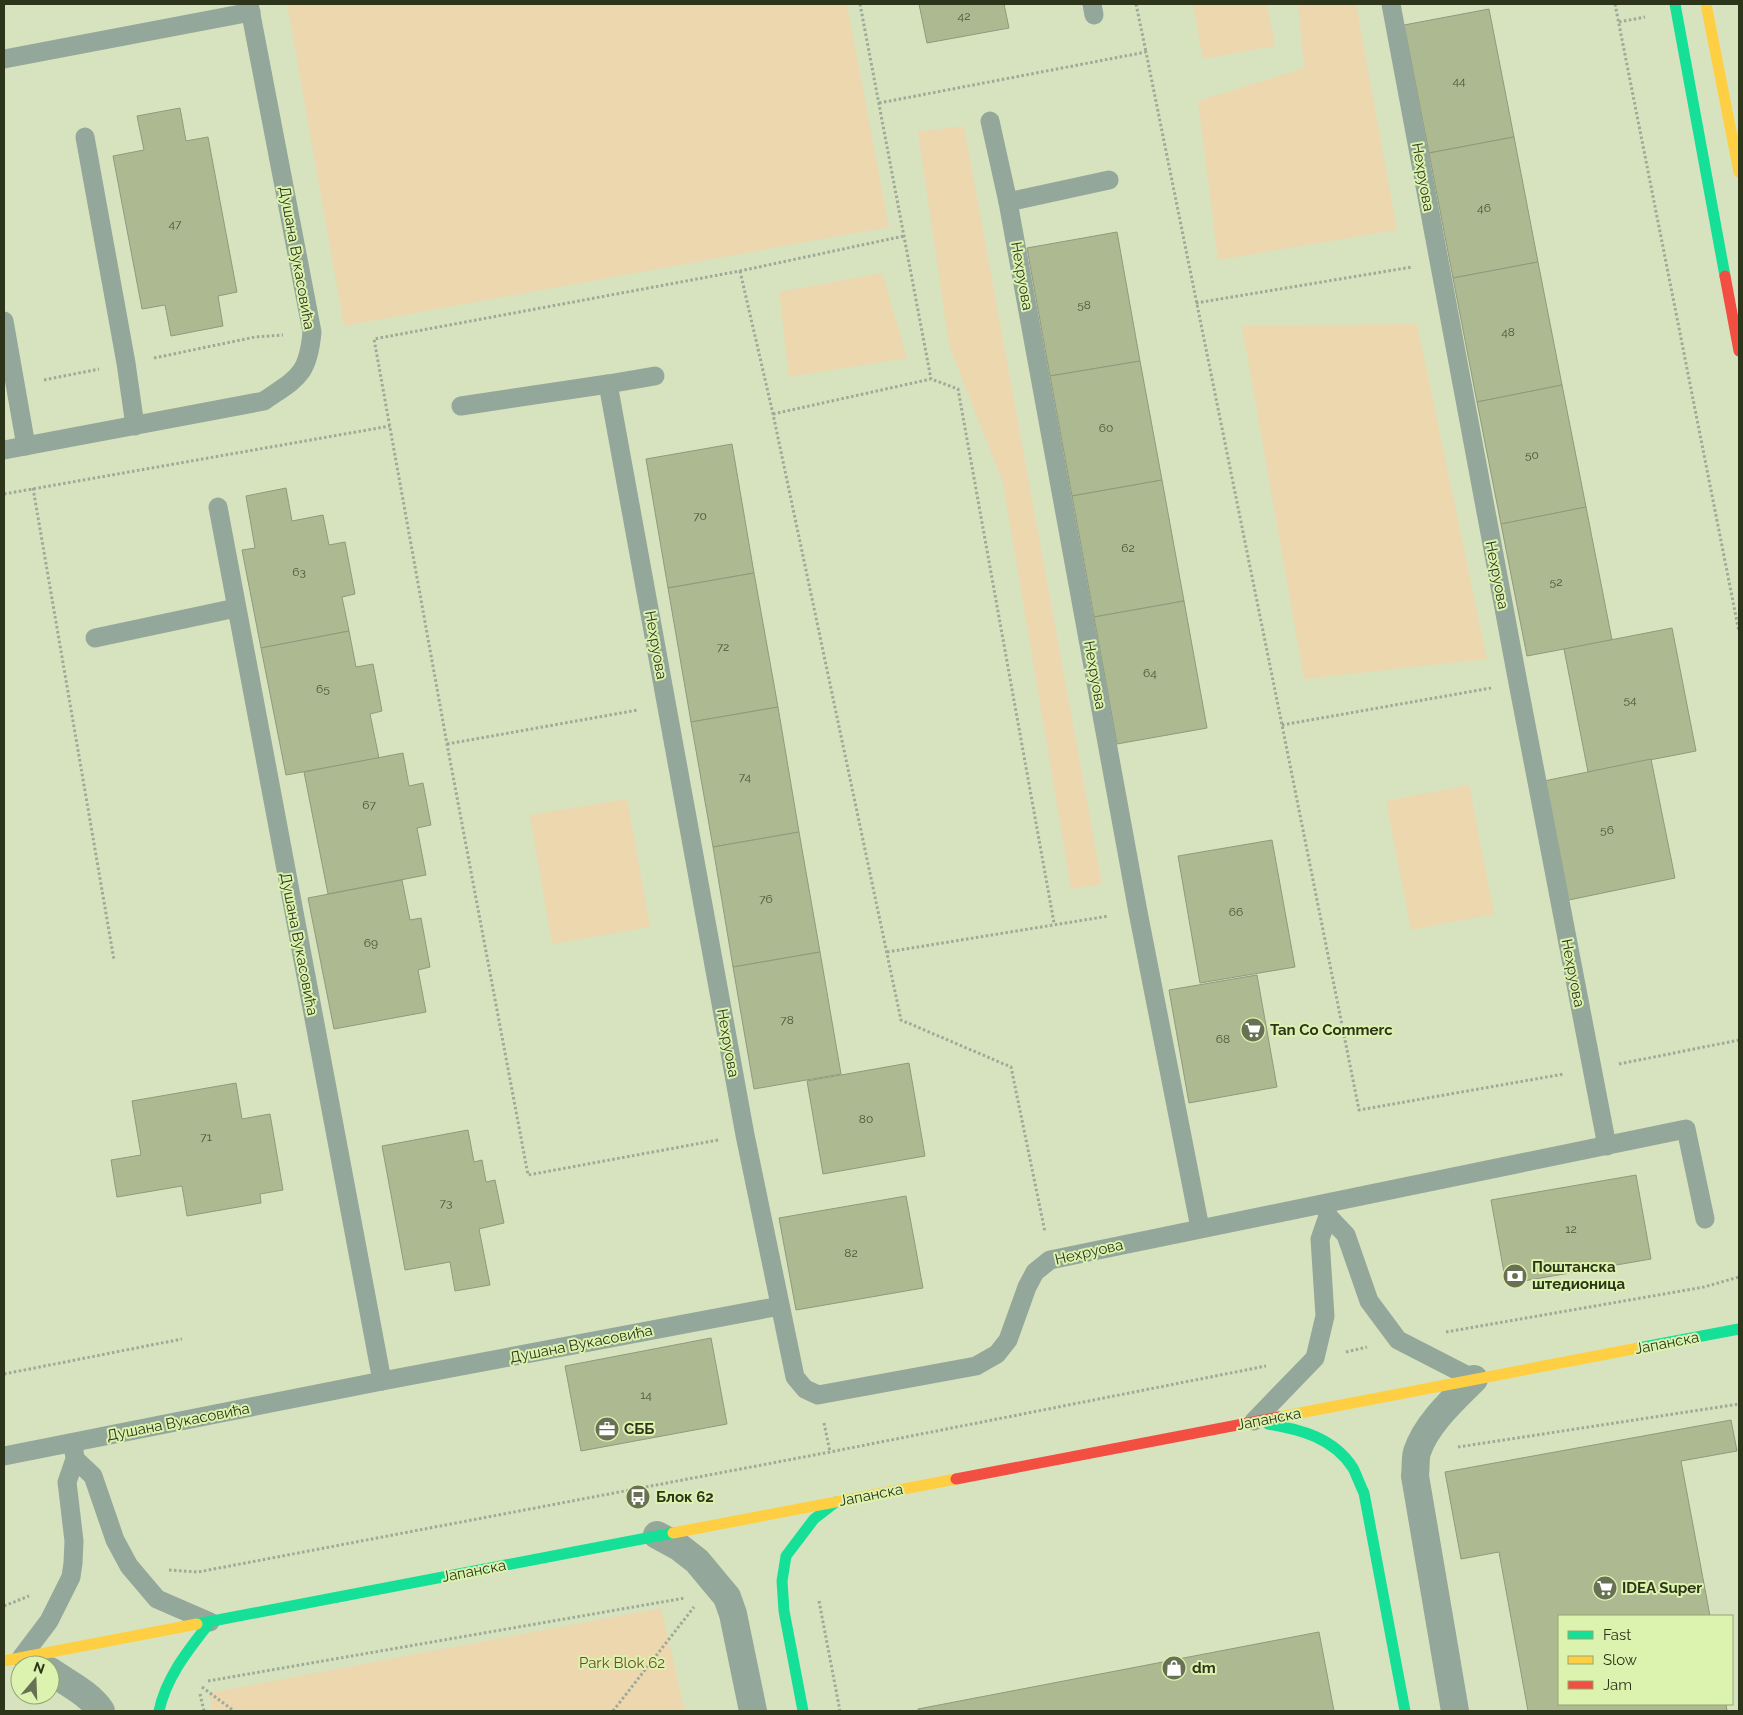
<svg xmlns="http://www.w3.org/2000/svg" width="1743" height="1715" font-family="Raleway,sans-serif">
<rect width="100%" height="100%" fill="#d7e3be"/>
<g fill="#edd7af">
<polygon points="287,4 847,4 889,227 344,326"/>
<polygon points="1193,4 1267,4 1275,46 1203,59"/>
<polygon points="1298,4 1356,4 1397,230 1218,260 1198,101 1304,68"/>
<polygon points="964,126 1102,884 1071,889 1003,483 949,345 918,132"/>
<polygon points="882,273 907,358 789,377 779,292"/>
<polygon points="1417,324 1487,659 1304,679 1242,326"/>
<polygon points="1469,785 1494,914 1411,930 1386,801"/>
<polygon points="627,799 650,927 552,944 530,815"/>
<polygon points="661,1608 685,1711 213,1711 209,1693"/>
</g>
<g fill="#adb991" stroke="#91997d">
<polygon points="919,4 1004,4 1009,28 927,43"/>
<polygon points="1489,9 1514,137 1429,153 1404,25"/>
<polygon points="180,108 186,141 208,137 237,292 218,296 223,326 171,336 165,305 142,309 113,156 144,150 137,116"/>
<polygon points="1514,137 1538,262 1453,278 1429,153"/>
<polygon points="1117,232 1140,361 1050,376 1027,248"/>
<polygon points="1538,262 1562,385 1477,402 1453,278"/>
<polygon points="1140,361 1162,480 1072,496 1050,376"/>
<polygon points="1562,385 1586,507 1501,524 1477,402"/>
<polygon points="732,444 754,573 668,588 646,459"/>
<polygon points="1162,480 1184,601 1094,617 1072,496"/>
<polygon points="286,488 292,521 323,515 329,545 345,542 355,594 342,597 349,631 261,648 242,550 255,548 246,496"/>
<polygon points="1586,507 1612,640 1527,656 1501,524"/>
<polygon points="754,573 778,707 691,722 668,588"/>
<polygon points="1184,601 1207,728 1117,744 1094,617"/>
<polygon points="1672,628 1696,751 1588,772 1564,649"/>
<polygon points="349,631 356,667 373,664 382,711 370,714 379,758 286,775 261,648"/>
<polygon points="778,707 799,832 713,847 691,722"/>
<polygon points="403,753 409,786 423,783 431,825 417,828 426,875 328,894 304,772"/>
<polygon points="1651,759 1675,878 1564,901 1539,782"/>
<polygon points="799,832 820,952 733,967 713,847"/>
<polygon points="1272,840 1295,967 1200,983 1178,856"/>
<polygon points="402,880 410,920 421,918 430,967 418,970 426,1012 334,1029 308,898"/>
<polygon points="820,952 841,1074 754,1089 733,967"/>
<polygon points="1257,975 1277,1087 1189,1103 1169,990"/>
<polygon points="909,1063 925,1156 823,1174 807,1081"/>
<polygon points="236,1083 242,1119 270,1114 283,1190 260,1194 261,1203 187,1216 182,1186 117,1197 111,1160 141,1155 132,1101"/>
<polygon points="468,1130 474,1162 482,1160 486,1182 495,1180 504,1223 479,1229 490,1285 455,1291 450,1262 405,1270 382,1146"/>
<polygon points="1636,1175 1651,1259 1506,1284 1491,1200"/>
<polygon points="906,1196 923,1288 796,1310 779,1218"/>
<polygon points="711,1338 727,1424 581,1451 565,1366"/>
<polygon points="1731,1420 1737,1451 1681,1461 1710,1616 1559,1616 1559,1704 1726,1704 1727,1711 1528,1711 1499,1552 1461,1559 1445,1472"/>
<polygon points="1319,1632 1334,1711 918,1711 918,1709"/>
</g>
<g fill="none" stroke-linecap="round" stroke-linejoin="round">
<g stroke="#9baa99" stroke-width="3" stroke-dasharray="2.5 2.5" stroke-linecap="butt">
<polyline points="860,4 931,379"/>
<polyline points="1136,4 1146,52"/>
<polyline points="1615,4 1739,632"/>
<polyline points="1619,22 1645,17"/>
<polyline points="879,103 1146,52 1282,725 1359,1110 1564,1074"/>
<polyline points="740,271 773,414 901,1020 1011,1067 1045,1232"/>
<polyline points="1196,303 1412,267"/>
<polyline points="154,358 255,337 283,335"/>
<polyline points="44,380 99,369"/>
<polyline points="773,414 931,379 958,389 1054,923"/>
<polyline points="33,488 114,960"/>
<polyline points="4,494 390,426"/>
<polyline points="1282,725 1491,688"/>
<polyline points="447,744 638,710"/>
<polyline points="887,952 1109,916"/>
<polyline points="1619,1064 1739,1040"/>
<polyline points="718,1140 528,1175 447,744 374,339 740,271 904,236"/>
<polyline points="1446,1332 1704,1287 1739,1277"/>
<polyline points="1346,1352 1367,1347"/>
<polyline points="4,1374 182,1339"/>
<polyline points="824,1423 830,1452"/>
<polyline points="1458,1447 1739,1404"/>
<polyline points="169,1570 198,1572 830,1452 1266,1366"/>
<polyline points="819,1601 840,1711"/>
<polyline points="4,1606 29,1596"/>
<polyline points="208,1681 685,1598"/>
<polyline points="202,1687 234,1711"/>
<polyline points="200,1694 204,1711"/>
<polyline points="613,1711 694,1607"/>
</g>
<g stroke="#93a79a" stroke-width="19">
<polyline points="1092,4 1094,15"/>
<polyline points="1391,4 1518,683 1607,1146"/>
<polyline points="4,59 251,12"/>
<polyline points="990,121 1008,202 1138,912 1200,1228"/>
<polyline points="85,137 126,363 135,426"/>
<polyline points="1008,202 1109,180"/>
<polyline points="4,321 26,446"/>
<polyline points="608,384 655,376"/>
<polyline points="461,406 608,384 745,1135 795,1377 805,1389 818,1395 976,1366 997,1354 1008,1340 1027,1287 1035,1272 1050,1260 1686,1129 1705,1219"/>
<path d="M 4,450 L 264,401 C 297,378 308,376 312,332 L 249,4"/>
<polyline points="218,507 382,1381"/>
<polyline points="95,638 236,608"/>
<polyline points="1326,1204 1328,1216 1346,1235 1369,1301 1398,1340 1474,1379"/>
<polyline points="1254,1421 1315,1358 1325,1316 1320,1239 1328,1216"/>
<polyline points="4,1456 382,1381 780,1306"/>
<polyline points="75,1459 93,1476 115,1540 129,1566 157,1599 210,1622"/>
<polyline points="21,1658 49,1621 71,1577 73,1563 74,1541 67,1482 75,1459 73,1443"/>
</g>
<g stroke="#93a79a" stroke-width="28">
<polyline points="657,1535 679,1547 697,1561 727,1597 733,1614 753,1711"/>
<path d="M 50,1671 C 67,1683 89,1693 101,1711"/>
<path d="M 1455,1711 L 1415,1476 C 1416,1468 1415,1459 1417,1452 C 1426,1424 1454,1399 1474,1379"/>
</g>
<g stroke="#16e098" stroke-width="11">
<polyline points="1675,4 1725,276"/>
<polyline points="1638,1348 1739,1329"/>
<path d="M 1268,1424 C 1300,1429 1334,1438 1353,1468 C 1357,1476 1360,1485 1364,1493 L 1405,1711"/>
<polyline points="197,1624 673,1533"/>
<path d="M 159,1711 C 166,1677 189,1649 210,1622"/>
<polyline points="803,1711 784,1611 782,1581 786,1556 814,1519 836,1502"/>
</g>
<g stroke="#ffcf43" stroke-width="11">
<polyline points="1706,4 1739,172"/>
<polyline points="1279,1417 1638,1348"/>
<polyline points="673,1533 956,1479"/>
<polyline points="4,1661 197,1624"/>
</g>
<g stroke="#f24e42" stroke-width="11">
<polyline points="1725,276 1739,351"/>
<polyline points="956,1479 1279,1417"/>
</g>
</g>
<defs>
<symbol id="supermarket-disc" viewBox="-11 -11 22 22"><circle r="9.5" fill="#687153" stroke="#dcf2af"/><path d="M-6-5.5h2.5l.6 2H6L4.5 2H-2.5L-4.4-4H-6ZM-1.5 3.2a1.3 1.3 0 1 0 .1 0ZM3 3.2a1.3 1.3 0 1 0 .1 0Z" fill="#fff"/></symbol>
<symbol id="bank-disc" viewBox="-11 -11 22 22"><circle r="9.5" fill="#687153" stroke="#dcf2af"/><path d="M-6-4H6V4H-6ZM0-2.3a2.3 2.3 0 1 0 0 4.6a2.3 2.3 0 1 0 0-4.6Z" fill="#fff"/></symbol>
<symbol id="office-disc" viewBox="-11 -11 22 22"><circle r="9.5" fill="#687153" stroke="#dcf2af"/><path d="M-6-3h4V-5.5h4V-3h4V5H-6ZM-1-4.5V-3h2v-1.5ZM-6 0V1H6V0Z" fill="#fff"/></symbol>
<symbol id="bus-disc" viewBox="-11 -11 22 22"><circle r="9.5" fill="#687153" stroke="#dcf2af"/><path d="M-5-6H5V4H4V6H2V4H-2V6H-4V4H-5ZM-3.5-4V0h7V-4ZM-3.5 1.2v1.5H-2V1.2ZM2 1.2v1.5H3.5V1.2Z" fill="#fff"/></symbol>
<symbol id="shop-disc" viewBox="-11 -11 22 22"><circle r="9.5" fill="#687153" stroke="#dcf2af"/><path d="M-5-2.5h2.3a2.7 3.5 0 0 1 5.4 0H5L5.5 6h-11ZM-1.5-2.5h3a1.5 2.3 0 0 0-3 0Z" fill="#fff"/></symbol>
</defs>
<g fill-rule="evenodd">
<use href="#supermarket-disc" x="1239" y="1016" width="28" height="28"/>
<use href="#bank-disc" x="1501" y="1262" width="28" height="28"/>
<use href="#office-disc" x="593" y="1415" width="28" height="28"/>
<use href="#bus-disc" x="624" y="1483" width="28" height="28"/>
<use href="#supermarket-disc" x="1591" y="1574" width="28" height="28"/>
<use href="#shop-disc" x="1160" y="1654" width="28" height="28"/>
</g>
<g text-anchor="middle" stroke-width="4" stroke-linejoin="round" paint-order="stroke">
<g font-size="12" fill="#4c5537">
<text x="964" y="20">42</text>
<text x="1459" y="85">44</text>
<text x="1484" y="212">46</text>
<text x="175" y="228">47</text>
<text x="1084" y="309">58</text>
<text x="1508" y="336">48</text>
<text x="1106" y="432">60</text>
<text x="1532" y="459">50</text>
<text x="700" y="520">70</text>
<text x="1128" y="552">62</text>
<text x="299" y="576">63</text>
<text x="1556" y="586">52</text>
<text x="723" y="651">72</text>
<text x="1150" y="677">64</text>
<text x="323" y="693">65</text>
<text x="1630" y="704">54</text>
<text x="745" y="781">74</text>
<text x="369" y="809">67</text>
<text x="1607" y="834">56</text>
<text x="766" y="903">76</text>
<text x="1236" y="916">66</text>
<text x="371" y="947">69</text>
<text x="787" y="1024">78</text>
<text x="1223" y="1043">68</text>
<text x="866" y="1123">80</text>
<text x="206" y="1141">71</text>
<text x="446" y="1207">73</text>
<text x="1571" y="1233">12</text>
<text x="851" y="1257">82</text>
<text x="646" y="1399">14</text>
</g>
<g font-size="15" fill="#2c3419" stroke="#dcf2af">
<text transform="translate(1423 177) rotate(80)" y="5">Нехруова</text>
<text transform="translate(297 258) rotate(80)" y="5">Душана Вукасовића</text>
<text transform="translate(1022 276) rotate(80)" y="5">Нехруова</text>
<text transform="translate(1497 575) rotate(79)" y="5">Нехруова</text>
<text transform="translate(656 645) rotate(80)" y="5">Нехруова</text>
<text transform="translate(1095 675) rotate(80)" y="5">Нехруова</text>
<text transform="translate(299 944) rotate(79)" y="5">Душана Вукасовића</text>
<text transform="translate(1573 973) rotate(79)" y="5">Нехруова</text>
<text transform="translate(728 1043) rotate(80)" y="5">Нехруова</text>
<text transform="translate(1089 1252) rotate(-13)" y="5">Нехруова</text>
<text transform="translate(1667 1343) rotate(-11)" y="5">Јапанска</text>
<text transform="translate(581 1344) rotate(-11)" y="5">Душана Вукасовића</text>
<text transform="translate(1269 1419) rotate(-11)" y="5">Јапанска</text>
<text transform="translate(178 1422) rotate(-11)" y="5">Душана Вукасовића</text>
<text transform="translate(871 1495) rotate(-11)" y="5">Јапанска</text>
<text transform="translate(474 1571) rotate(-11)" y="5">Јапанска</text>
</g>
<g font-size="15" font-weight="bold" fill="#2c3419" stroke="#dcf2af" text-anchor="start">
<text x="1270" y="1035">Tan Co Commerc</text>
<text x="1532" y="1272">Поштанска<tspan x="1532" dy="17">штедионица</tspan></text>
<text x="624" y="1434">СББ</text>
<text x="656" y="1502">Блок 62</text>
<text x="1622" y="1593">IDEA Super</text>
<text x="1192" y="1673">dm</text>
</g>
<g font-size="15" fill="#714c28" stroke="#dcf2af">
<text x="622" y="1668">Park Blok 62</text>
</g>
</g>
<rect width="1743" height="1715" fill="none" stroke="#2c3419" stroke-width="10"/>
<rect x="1558" y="1615" width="175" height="90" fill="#dcf2af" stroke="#96a673"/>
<rect x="1568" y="1631" width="25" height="8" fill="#16e098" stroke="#96a673"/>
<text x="1603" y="1640" font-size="15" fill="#2c3419">Fast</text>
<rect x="1568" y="1656" width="25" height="8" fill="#ffcf43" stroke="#96a673"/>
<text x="1603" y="1665" font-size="15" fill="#2c3419">Slow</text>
<rect x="1568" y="1681" width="25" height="8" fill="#f24e42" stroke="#96a673"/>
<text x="1603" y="1690" font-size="15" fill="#2c3419">Jam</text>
<g transform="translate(35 1680) rotate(19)"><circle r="24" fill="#dcf2af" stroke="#96a673"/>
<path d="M0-4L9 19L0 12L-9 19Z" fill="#687153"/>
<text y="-8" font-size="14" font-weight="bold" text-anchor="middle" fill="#2c3419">N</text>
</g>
</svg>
